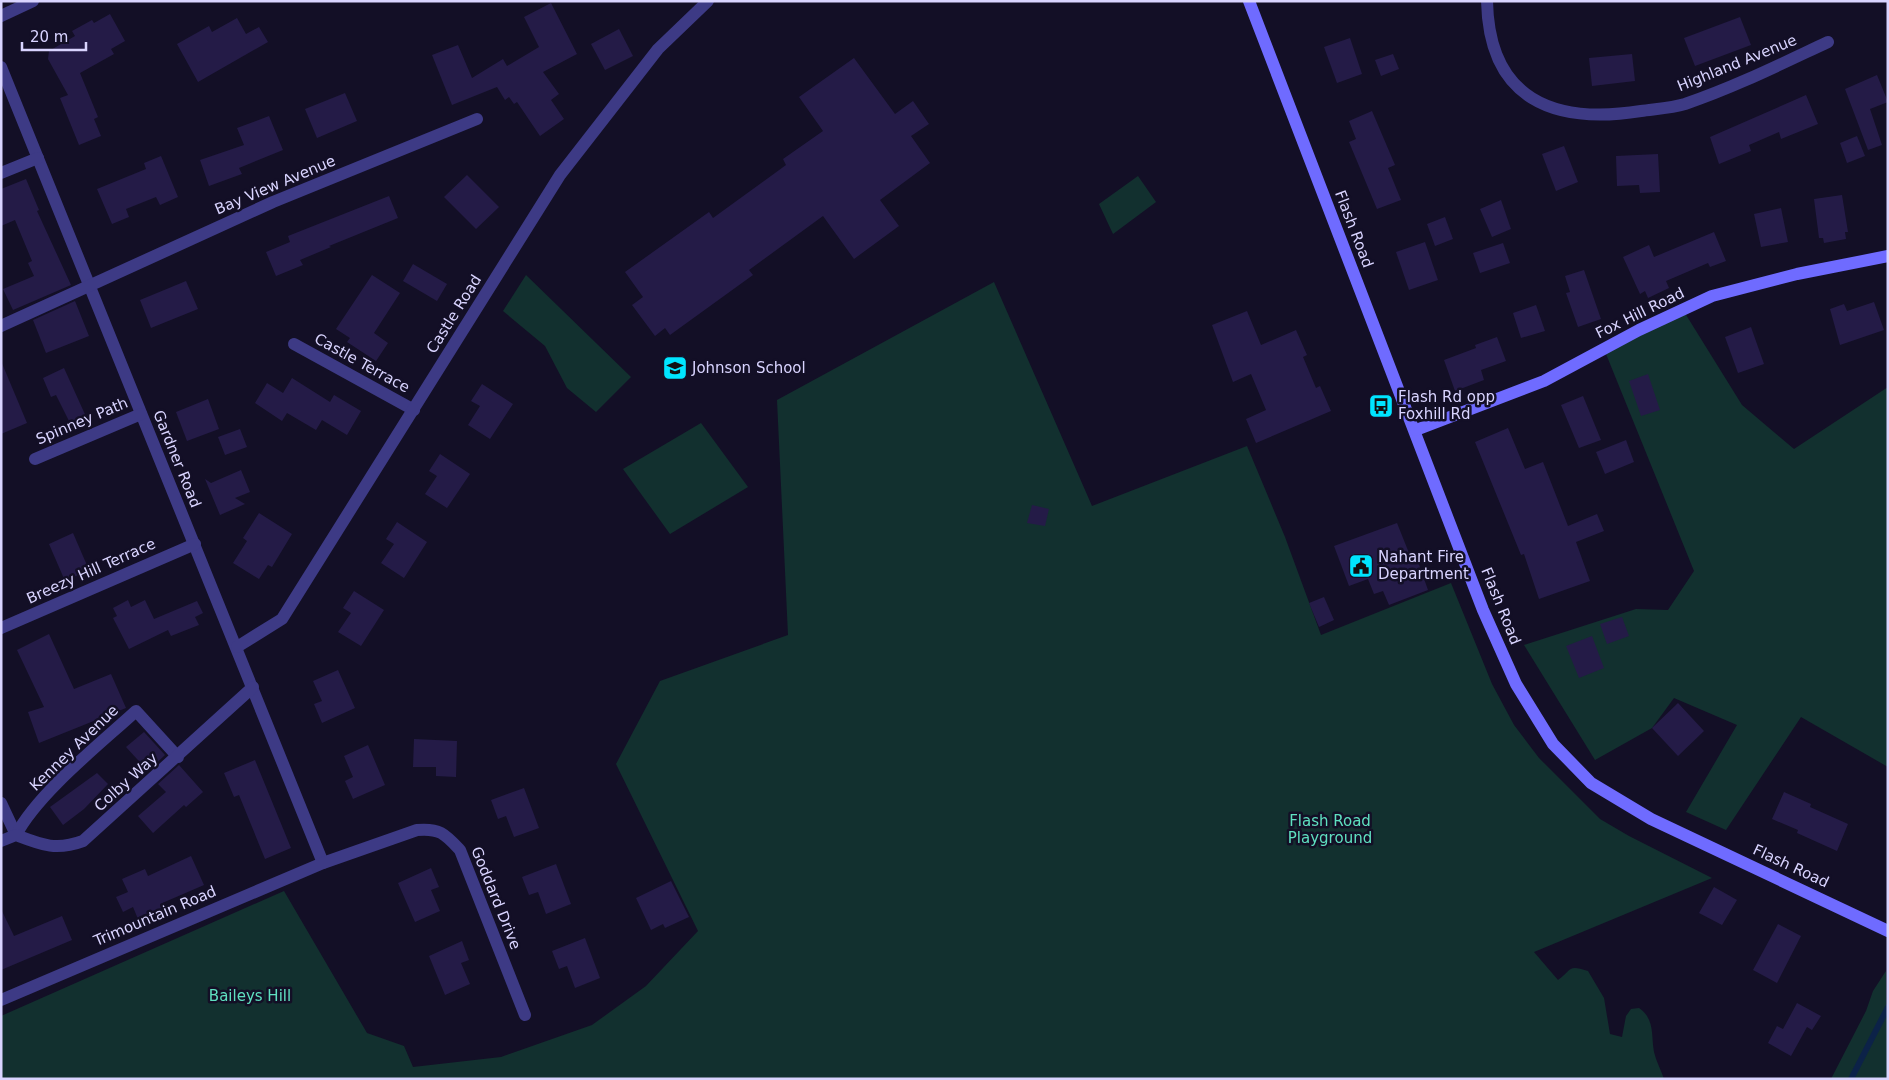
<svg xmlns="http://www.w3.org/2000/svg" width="1889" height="1080" font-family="'DejaVu Sans',sans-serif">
<rect width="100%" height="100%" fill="#130f26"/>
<g fill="#12302f">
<polygon points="1138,176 1156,202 1113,234 1099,204"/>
<polygon points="526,275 631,377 596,412 567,388 545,346 503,311"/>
<path d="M 994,282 L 1092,506 L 1247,446 L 1285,537 L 1321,635 L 1451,583 L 1492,684 L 1514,725 L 1539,758 L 1600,819 L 1629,836 L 1712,878 L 1534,952 L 1558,980 C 1572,970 1567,964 1588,971 L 1604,998 L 1610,1034 L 1622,1037 L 1626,1016 L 1631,1009 L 1639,1008 C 1655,1019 1651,1035 1654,1052 C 1656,1061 1661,1070 1664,1079 L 1,1079 L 1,1016 L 284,891 L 367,1033 L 404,1046 L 413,1067 L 501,1057 L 592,1025 L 646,986 L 698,931 L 616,764 L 660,681 L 788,635 L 777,400 Z"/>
<polygon points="1683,310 1742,405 1794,449 1888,387 1888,767 1801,717 1726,830 1686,812 1737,725 1674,698 1652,728 1595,760 1524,645 1636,609 1668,610 1694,571 1604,349"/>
<polygon points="701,423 748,487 670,534 623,469"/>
<polygon points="1886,971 1888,1079 1831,1079 1866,1011 1873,991"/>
</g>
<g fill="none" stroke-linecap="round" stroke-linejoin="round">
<polyline stroke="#0c2248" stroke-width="6" points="1851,1079 1888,1007"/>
</g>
<g fill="#241b47">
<polygon points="551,3 577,54 543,72 559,94 551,100 564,119 540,136 517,102 514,104 509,97 505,100 497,87 452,105 432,55 458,45 472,78 503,59 507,66 539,47 524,17"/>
<polygon points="110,14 125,41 111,49 114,54 80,73 98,117 94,119 101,136 79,145 60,98 68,95 48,59 49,51 75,36 72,31 92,20 94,23"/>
<polygon points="1740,17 1751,45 1695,66 1684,38"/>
<polygon points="237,18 246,34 259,27 268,42 198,82 177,44 209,26 212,32"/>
<polygon points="619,29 633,56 605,70 591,44"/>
<polygon points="1350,38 1362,74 1337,83 1324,47"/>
<polygon points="1393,54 1399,69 1381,76 1375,60"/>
<polygon points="1632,54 1635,81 1592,86 1589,58"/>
<polygon points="854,58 895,114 913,101 929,124 911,136 930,163 880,200 899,226 854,259 823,216 749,270 753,275 670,335 665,328 655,336 632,305 643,297 625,272 709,212 713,218 786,165 783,159 823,131 799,97"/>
<polygon points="1877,75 1888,102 1870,109 1882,145 1868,150 1845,89"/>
<polygon points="345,93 357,121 317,138 305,109"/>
<polygon points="1806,95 1818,124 1781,139 1779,132 1749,145 1751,151 1719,164 1710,137"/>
<polygon points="1372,111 1395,165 1388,168 1401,200 1377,209 1349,142 1356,139 1349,121"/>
<polygon points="269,116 283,150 239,168 242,174 209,186 200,160 244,145 237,128"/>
<polygon points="1857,136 1865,156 1847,163 1840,143"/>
<polygon points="1564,146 1578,182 1556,191 1542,154"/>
<polygon points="1658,154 1660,192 1640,193 1639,185 1617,186 1616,156"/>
<polygon points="161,156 178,197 160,205 156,197 126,209 129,217 112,224 97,189 146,169 144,163"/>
<polygon points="467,175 499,207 476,229 444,197"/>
<polygon points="26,179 39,210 37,211 71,285 13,310 3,289 34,276 28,263 32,261 15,220 1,226 1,189"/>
<polygon points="1842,195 1848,232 1845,232 1846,239 1824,243 1823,238 1819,238 1814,199"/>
<polygon points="389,196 398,218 329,246 331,247 300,260 303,265 276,276 266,252 290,242 288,236"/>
<polygon points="1501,200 1511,229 1492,237 1480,209"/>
<polygon points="1781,208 1788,242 1761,247 1754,214"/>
<polygon points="1445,217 1453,239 1435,246 1427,224"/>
<polygon points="1714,232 1726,261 1710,267 1708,263 1666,281 1669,288 1648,298 1645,291 1640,294 1623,257 1649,245 1654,257"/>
<polygon points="1425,242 1438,280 1409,290 1396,252"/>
<polygon points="1503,243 1510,263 1480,273 1473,253"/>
<polygon points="413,264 447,284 437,301 403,281"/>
<polygon points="1584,270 1601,319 1578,327 1566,293 1570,292 1565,276"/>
<polygon points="372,275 400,293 374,333 388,343 376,361 347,342 350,338 336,329"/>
<polygon points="186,281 198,309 151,328 140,300"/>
<polygon points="75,301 89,336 46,353 33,320"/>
<polygon points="1874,302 1884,330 1840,345 1830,309 1844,304 1847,311"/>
<polygon points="1536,305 1545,331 1521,338 1513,313"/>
<polygon points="1247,311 1261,345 1296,330 1307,355 1303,357 1316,388 1320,386 1331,411 1256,443 1246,419 1266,410 1251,374 1233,382 1212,325"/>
<polygon points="1751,327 1764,364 1738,373 1725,337"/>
<polygon points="1497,337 1506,361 1481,370 1484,380 1455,391 1444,360 1476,348 1475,345"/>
<polygon points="1,361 27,423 1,434"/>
<polygon points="64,368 88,421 73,429 56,395 51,397 43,378"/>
<polygon points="1648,374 1660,410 1641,416 1629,381"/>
<polygon points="292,378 330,402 334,395 361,411 347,435 322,420 316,430 287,413 282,421 255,403 267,383 283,393"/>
<polygon points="482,384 513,404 490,439 468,425 480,406 471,401"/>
<polygon points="1583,396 1601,440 1579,448 1561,405"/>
<polygon points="208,399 219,429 187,441 176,412"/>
<polygon points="1508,428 1525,469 1543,462 1568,526 1597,514 1604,531 1576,542 1590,581 1539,599 1524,554 1521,555 1475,442"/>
<polygon points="240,429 247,447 225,455 218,437"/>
<polygon points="1626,440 1634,462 1605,474 1596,452"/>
<polygon points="440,454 470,474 447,508 425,494 437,476 429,471"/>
<polygon points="241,470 250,492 235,498 245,504 220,515 205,479 211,483"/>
<polygon points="1032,505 1049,509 1045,526 1027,523"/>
<polygon points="259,513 292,534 272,567 268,565 259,579 233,563 247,541 243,538"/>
<polygon points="397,522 427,542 404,578 381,563 394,544 386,539"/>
<polygon points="1397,523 1411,558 1416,556 1428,590 1389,605 1383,591 1374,594 1368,579 1349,586 1334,546"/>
<polygon points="73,533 89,570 65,581 49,544"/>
<polygon points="354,591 384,610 361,646 338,632 351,613 343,608"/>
<polygon points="1324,597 1334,620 1319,627 1309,603"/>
<polygon points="128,600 131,607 145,600 154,619 197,601 203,613 195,617 199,625 171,636 168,630 129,649 113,618 117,616 113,608"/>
<polygon points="1622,617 1629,636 1607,644 1600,624"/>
<polygon points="49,634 74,689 111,674 126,708 39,743 28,712 44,707 17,650"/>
<polygon points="1592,636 1604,668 1579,678 1566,646"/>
<polygon points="338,670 355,708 322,723 314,704 322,701 313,681"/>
<polygon points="1678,703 1704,731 1678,756 1652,728"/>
<polygon points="144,732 165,755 148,771 126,747"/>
<polygon points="414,739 457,741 456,777 436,776 436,767 413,767"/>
<polygon points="368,745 385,785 353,799 345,781 353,777 344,756"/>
<polygon points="255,760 291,848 265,859 239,795 234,797 224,773"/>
<polygon points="179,765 203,792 186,807 184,805 153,833 138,816 166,792 158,784"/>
<polygon points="97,773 108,784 84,809 63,825 50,807"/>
<polygon points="524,788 539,828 514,837 506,816 498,819 491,800"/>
<polygon points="1784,792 1811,804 1810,807 1848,824 1837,851 1797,833 1798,830 1772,819"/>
<polygon points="191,856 204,885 160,904 162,908 138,919 133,907 123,912 116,897 128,892 122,879 145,869 148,876"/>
<polygon points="556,864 571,904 546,914 538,892 529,895 522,877"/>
<polygon points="431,868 439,887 431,890 440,911 415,922 398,883"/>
<polygon points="671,881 689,917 665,928 663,924 651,930 636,898"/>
<polygon points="1714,887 1737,900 1722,925 1699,913"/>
<polygon points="1,909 14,936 62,916 72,940 1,970"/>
<polygon points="1778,924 1801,936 1777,983 1753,970"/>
<polygon points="585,938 600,978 575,988 567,966 559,969 552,951"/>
<polygon points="462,941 469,960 461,963 470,984 445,995 429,956"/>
<polygon points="1797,1003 1821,1016 1812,1030 1807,1027 1791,1056 1768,1043 1777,1026 1783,1029"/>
</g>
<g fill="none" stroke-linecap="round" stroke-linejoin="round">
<g stroke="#3d3a85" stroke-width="12">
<path d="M 1487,1 C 1489,99 1553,125 1641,111 C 1655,109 1672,108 1685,104 C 1735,87 1781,64 1828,42"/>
<polyline points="1,16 33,1"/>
<polyline points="1,67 323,863"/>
<polyline points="1,173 38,158"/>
<polyline points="1,326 273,202 477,119"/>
<polyline points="294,344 414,410"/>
<polyline points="35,459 141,414"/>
<polyline points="1,628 195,544"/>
<polyline points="237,647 282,619 560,175 658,49 708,1"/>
<polyline points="1,803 16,835"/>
<path d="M 16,835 C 38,793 100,744 136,711 L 178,757"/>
<path d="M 1,841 L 16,835 C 42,845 56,851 83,841 L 253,687"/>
<path d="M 1,1000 L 323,863 L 417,830 C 440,828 445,834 460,850 L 525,1015"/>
</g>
<g stroke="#6f6bff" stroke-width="12">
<polyline points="1249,1 1483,610 1516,684 1553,744 1591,783 1651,819 1888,931"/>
<polyline points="1416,430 1544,381 1639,330 1712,296 1797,274 1888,256"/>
</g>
</g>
<defs>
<symbol id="school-square" viewBox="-11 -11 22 22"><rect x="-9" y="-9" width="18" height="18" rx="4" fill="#00e5ff" stroke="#130f26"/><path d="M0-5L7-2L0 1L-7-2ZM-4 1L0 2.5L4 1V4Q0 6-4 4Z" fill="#111"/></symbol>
<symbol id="bus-square" viewBox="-11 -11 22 22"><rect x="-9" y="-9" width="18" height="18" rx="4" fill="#00e5ff" stroke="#130f26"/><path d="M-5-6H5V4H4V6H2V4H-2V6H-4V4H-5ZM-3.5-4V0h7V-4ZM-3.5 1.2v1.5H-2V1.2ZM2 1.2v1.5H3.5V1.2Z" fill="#111"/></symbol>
<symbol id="civic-square" viewBox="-11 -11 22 22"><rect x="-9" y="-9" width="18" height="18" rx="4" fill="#00e5ff" stroke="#130f26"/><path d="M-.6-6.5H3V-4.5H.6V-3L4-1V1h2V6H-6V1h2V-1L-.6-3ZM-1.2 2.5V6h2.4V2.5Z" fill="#111"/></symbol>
</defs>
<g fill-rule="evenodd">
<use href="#school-square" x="661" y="354" width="28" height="28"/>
<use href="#bus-square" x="1367" y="392" width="28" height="28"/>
<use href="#civic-square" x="1347" y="552" width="28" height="28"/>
</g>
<g text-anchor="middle" stroke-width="5" stroke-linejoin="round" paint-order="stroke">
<g font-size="15" fill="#d9d4ff" stroke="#130f26">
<text transform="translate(1737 63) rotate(-22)" y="5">Highland Avenue</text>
<text transform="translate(275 185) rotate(-23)" y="5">Bay View Avenue</text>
<text transform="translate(1354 229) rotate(69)" y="5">Flash Road</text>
<text transform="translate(1640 313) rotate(-26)" y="5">Fox Hill Road</text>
<text transform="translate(454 314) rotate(-58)" y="5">Castle Road</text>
<text transform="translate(362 363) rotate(29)" y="5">Castle Terrace</text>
<text transform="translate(82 421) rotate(-23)" y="5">Spinney Path</text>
<text transform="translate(177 459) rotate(68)" y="5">Gardner Road</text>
<text transform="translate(91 571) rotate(-24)" y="5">Breezy Hill Terrace</text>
<text transform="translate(1501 606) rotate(68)" y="5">Flash Road</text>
<text transform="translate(74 748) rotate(-44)" y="5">Kenney Avenue</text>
<text transform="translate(126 782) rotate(-42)" y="5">Colby Way</text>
<text transform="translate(1791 866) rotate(25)" y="5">Flash Road</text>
<text transform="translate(496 898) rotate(68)" y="5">Goddard Drive</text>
<text transform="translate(155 916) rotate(-23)" y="5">Trimountain Road</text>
</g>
<g font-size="15" fill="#d9d4ff" stroke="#130f26" text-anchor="start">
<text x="692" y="373">Johnson School</text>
<text x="1398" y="402">Flash Rd opp<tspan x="1398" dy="17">Foxhill Rd</tspan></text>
<text x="1378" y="562">Nahant Fire<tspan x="1378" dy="17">Department</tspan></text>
</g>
<g font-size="15" fill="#5fe0c0" stroke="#130f26">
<text x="1330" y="826">Flash Road<tspan x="1330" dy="17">Playground</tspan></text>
<text x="250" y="1001">Baileys Hill</text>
</g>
</g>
<rect width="1889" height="1080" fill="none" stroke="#d9d4ff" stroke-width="5"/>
<path d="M22 42v8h64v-8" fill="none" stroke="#d9d4ff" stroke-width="2.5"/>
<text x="30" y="42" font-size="15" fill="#d9d4ff" stroke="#130f26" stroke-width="4" paint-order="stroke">20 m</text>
</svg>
